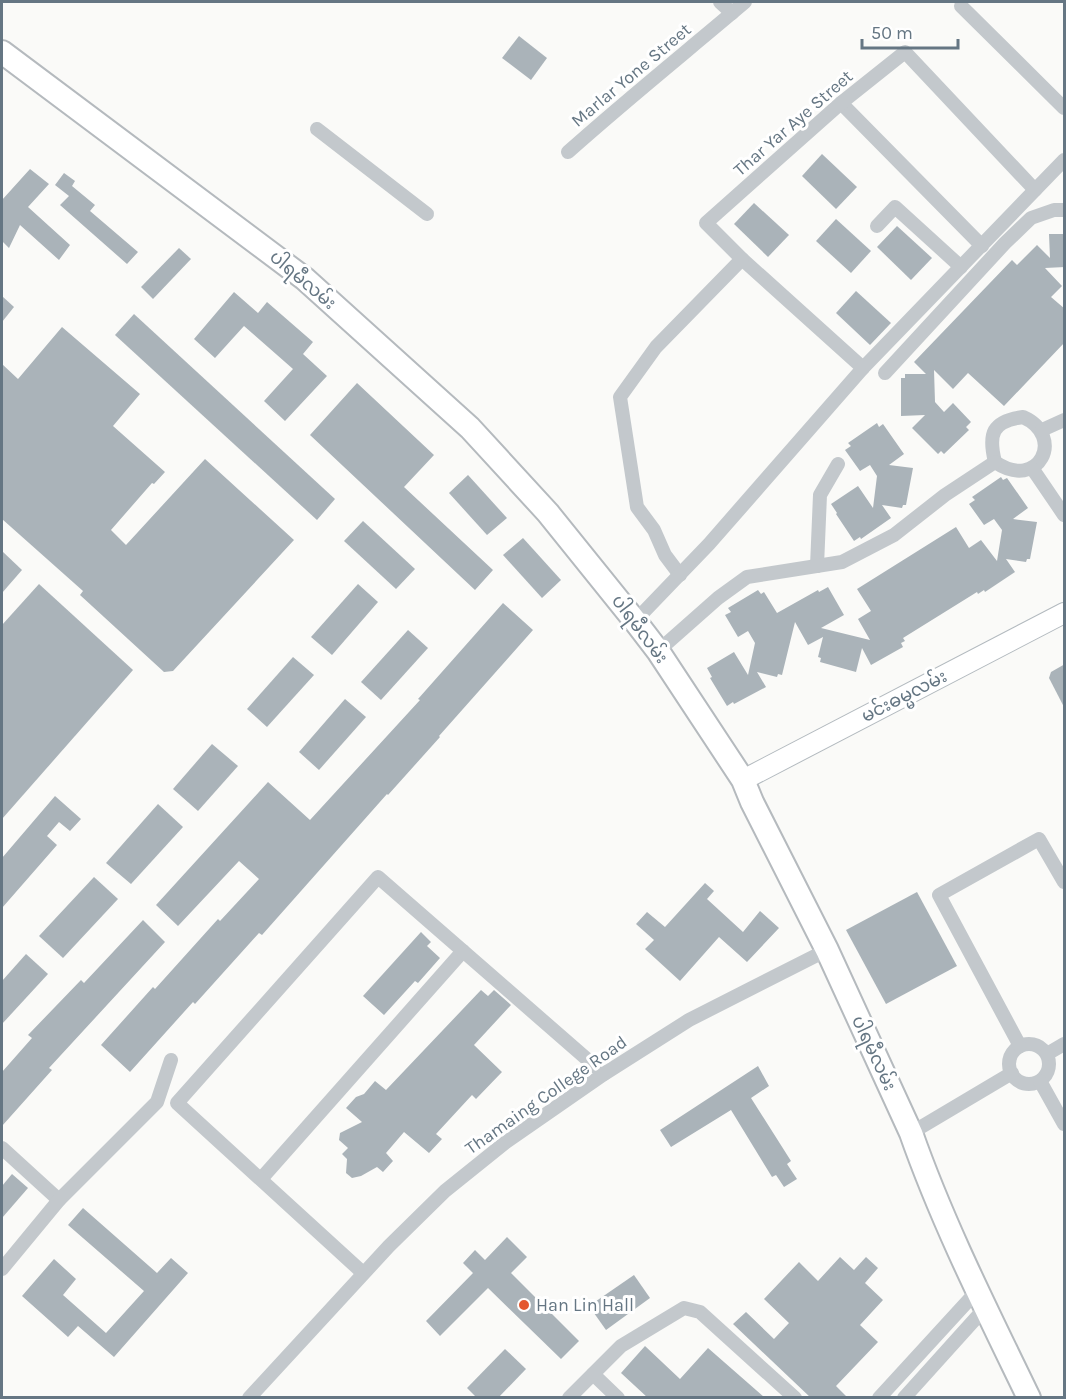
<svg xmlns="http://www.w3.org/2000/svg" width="1066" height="1399" font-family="Karla,'Noto Sans Myanmar',sans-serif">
<rect width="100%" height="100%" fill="#fafaf8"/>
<g fill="#aab3b9">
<polygon points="519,36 547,58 531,80 502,58"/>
<polygon points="822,154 857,187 836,209 802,176"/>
<polygon points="30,169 49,184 28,207 70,245 59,260 20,225 9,248 2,241 2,200"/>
<polygon points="64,173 75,181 72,186 95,205 90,211 138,252 127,264 60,205 69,196 55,185"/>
<polygon points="754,203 789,235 768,257 734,224"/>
<polygon points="836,219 871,251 851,273 816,241"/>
<polygon points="897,226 932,258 911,280 877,247"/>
<polygon points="1049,234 1065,234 1065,267 1045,268 1062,286 1051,297 1065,309 1065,342 1004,406 968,373 953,389 934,370 935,402 944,412 953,403 971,422 966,427 969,430 944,454 941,451 938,454 912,428 925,415 901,416 901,378 905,378 905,374 926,374 914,362 1012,260 1017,265 1037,245 1050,258"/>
<polygon points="179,248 191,259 153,299 141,287"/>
<polygon points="856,291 891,323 870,345 836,313"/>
<polygon points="234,292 258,313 267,302 313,342 303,354 327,376 285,421 264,401 293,369 244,326 215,358 194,339"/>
<polygon points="2,296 14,307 2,322"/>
<polygon points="134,314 335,499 317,520 115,335"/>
<polygon points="62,327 140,394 113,426 165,472 154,484 152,483 111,530 126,545 205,459 294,540 173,671 164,672 80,595 83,591 2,519 2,364 18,379"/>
<polygon points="357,383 434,455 404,487 493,570 475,590 310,435"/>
<polygon points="877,423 879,427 883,424 904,454 889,465 913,468 906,505 903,505 902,508 882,505 891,518 861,539 860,537 854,541 836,514 837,513 831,504 858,486 873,508 877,476 870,465 860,471 845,450 851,446 848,443"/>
<polygon points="468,475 507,518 487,535 449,493"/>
<polygon points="1001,477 1003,480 1007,478 1028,508 1013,519 1037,522 1030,559 1027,559 1026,562 1006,559 1015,572 985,592 984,590 978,594 977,592 903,638 905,641 901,643 903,647 871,665 862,648 856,672 820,662 821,658 818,657 823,637 808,645 795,622 782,675 778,674 777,677 757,672 766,687 734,704 733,702 727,706 710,678 712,677 707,668 734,652 748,675 755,643 748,631 738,637 725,615 731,612 728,608 758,590 761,594 764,592 777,613 818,590 819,592 828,587 844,615 821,628 870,640 858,619 871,611 857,589 956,527 969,548 981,540 997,561 1002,530 994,519 984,525 969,504 975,500 972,497"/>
<polygon points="363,521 415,569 396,589 344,541"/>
<polygon points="523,538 561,580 542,598 503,555"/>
<polygon points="2,551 22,570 2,593"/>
<polygon points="39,584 133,670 2,819 2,625"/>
<polygon points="358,584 378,602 332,655 311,637"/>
<polygon points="503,603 533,630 439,736 440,737 388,795 387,794 262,935 259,933 195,1004 193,1002 130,1072 101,1045 153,987 155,989 218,919 220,921 259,879 239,861 178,926 156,905 268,782 310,820 420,700 418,699"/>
<polygon points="408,630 428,648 381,700 361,682"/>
<polygon points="293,657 314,675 267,727 247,709"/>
<polygon points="1065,664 1065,709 1049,678 1051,672"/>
<polygon points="345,699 366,717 319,770 299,752"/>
<polygon points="212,744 238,766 198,811 173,789"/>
<polygon points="55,796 81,819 70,831 59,822 47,836 57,845 2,908 2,858"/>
<polygon points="158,804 183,827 131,884 106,863"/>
<polygon points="94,877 118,899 63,958 39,936"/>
<polygon points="705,883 714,891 707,899 743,932 760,911 779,928 747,962 719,937 680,981 645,949 654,940 636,924 647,912 665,927"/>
<polygon points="917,892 957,966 886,1004 846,930"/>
<polygon points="143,920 165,942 49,1068 52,1070 2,1126 2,1072 32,1038 28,1035 81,980 84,983"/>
<polygon points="421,932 431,942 427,946 440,958 418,983 415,981 384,1015 363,996"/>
<polygon points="26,954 48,974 2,1024 2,981"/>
<polygon points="481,990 488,996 494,990 511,1005 474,1045 502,1072 476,1099 472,1095 436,1134 442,1139 429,1153 404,1132 386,1153 393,1161 383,1172 377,1167 361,1176 352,1178 346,1173 347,1159 342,1154 348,1148 339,1140 340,1133 362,1122 346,1108 356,1097 364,1094 375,1081 386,1090"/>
<polygon points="758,1066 769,1086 751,1098 791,1161 787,1164 797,1179 784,1187 776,1175 772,1177 731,1110 671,1147 660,1130"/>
<polygon points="12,1174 28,1188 2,1218 2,1186"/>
<polygon points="83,1208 157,1273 171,1258 188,1273 114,1357 78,1326 68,1337 22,1296 54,1259 76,1279 63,1295 106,1333 144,1291 68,1225"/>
<polygon points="507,1237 527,1257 511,1273 579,1341 561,1359 488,1288 440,1336 426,1321 473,1273 463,1263 475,1250 485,1260"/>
<polygon points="840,1257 854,1270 866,1257 878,1268 865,1283 883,1300 860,1325 878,1342 836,1386 848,1398 811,1398 733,1324 746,1312 774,1339 789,1323 764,1299 799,1262 818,1281"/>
<polygon points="634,1275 650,1298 606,1330 589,1306"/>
<polygon points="645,1346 680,1379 708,1348 765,1398 648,1398 621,1373"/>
<polygon points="505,1349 526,1369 498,1398 477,1398 467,1388"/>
</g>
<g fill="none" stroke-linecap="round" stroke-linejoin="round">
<defs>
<polyline id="secondary" points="743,780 1064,613"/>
<path id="primary" d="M 2,52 L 305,279 L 470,428 L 548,513 L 635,621 L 658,651 L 743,780 L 752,802 L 827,950 L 911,1133 C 943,1224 987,1311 1029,1398"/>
</defs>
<use href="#secondary" stroke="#b3babf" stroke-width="22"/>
<use href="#primary" stroke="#b5babe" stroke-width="26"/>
<g stroke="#c3c8cc" stroke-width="14">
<polyline points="720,2 732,13"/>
<polyline points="961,6 1064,108"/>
<polyline points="841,103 982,246"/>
<polyline points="317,129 427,214"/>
<path d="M 568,152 C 625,101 686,52 745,2"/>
<polyline points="877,226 895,207 961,267"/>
<polyline points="863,368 742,259 706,223 841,103 905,52 1035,190"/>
<polyline points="885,373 1005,243 1031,218 1054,210 1064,210"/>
<path d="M 1023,417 C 1066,436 1039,492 995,462 C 988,434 992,421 1023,417 Z"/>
<polyline points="1042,430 1064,420"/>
<polyline points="1032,468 1064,515"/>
<polyline points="817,566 820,495 838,464"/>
<polyline points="680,575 665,555 654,530 637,507 620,397 656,347 742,259"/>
<polyline points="635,621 709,544 863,368 1064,160"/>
<polyline points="658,651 718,598 747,577 842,562 894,535 945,495 995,462"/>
<circle cx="1029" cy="1064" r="20"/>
<polyline points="1020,1046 939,895 1039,839 1064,882"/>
<polyline points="1047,1054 1064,1044"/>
<polyline points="1040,1081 1064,1124"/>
<polyline points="911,1133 1012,1073"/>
<polyline points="2,1148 59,1200"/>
<polyline points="261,1179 463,951"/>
<polyline points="2,1269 59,1200 157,1102 171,1060"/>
<polyline points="363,1273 177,1103 378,877 604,1074"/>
<polyline points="593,1374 618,1398"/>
<polyline points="249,1398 389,1246 445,1191 506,1142 604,1074 689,1020 827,950"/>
<polyline points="569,1398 621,1346 684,1308 700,1312 795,1398"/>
<polyline points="879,1398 978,1290"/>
<polyline points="904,1398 986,1307"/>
</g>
<use href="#secondary" stroke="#fff" stroke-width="20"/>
<use href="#primary" stroke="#fff" stroke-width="22"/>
</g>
<circle fill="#e4572e" stroke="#fff" stroke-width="2" cx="524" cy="1305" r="6"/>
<g text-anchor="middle" stroke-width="6" stroke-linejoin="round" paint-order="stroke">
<g font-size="18" fill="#657683" stroke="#fff">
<text transform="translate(631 75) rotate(-40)" y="6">Marlar Yone Street</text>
<text transform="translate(793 123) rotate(-41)" y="6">Thar Yar Aye Street</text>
<text transform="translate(303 280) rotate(40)" y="6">ပါရမီလမ်း</text>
<text transform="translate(640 629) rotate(53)" y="6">ပါရမီလမ်း</text>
<text transform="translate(904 696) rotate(-27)" y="6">မင်းဓမ္မလမ်း</text>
<text transform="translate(874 1053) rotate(65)" y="6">ပါရမီလမ်း</text>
<text transform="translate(546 1095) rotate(-35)" y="6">Thamaing College Road</text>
</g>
<g font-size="18" fill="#657683" stroke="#fff" text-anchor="start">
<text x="536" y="1311">Han Lin Hall</text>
</g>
</g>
<rect width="1066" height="1399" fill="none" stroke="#657683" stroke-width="6"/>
<path d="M862 39v9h96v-9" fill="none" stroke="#657683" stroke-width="3"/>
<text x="871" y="39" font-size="18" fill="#657683" stroke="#ffffff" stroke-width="4.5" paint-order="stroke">50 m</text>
</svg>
